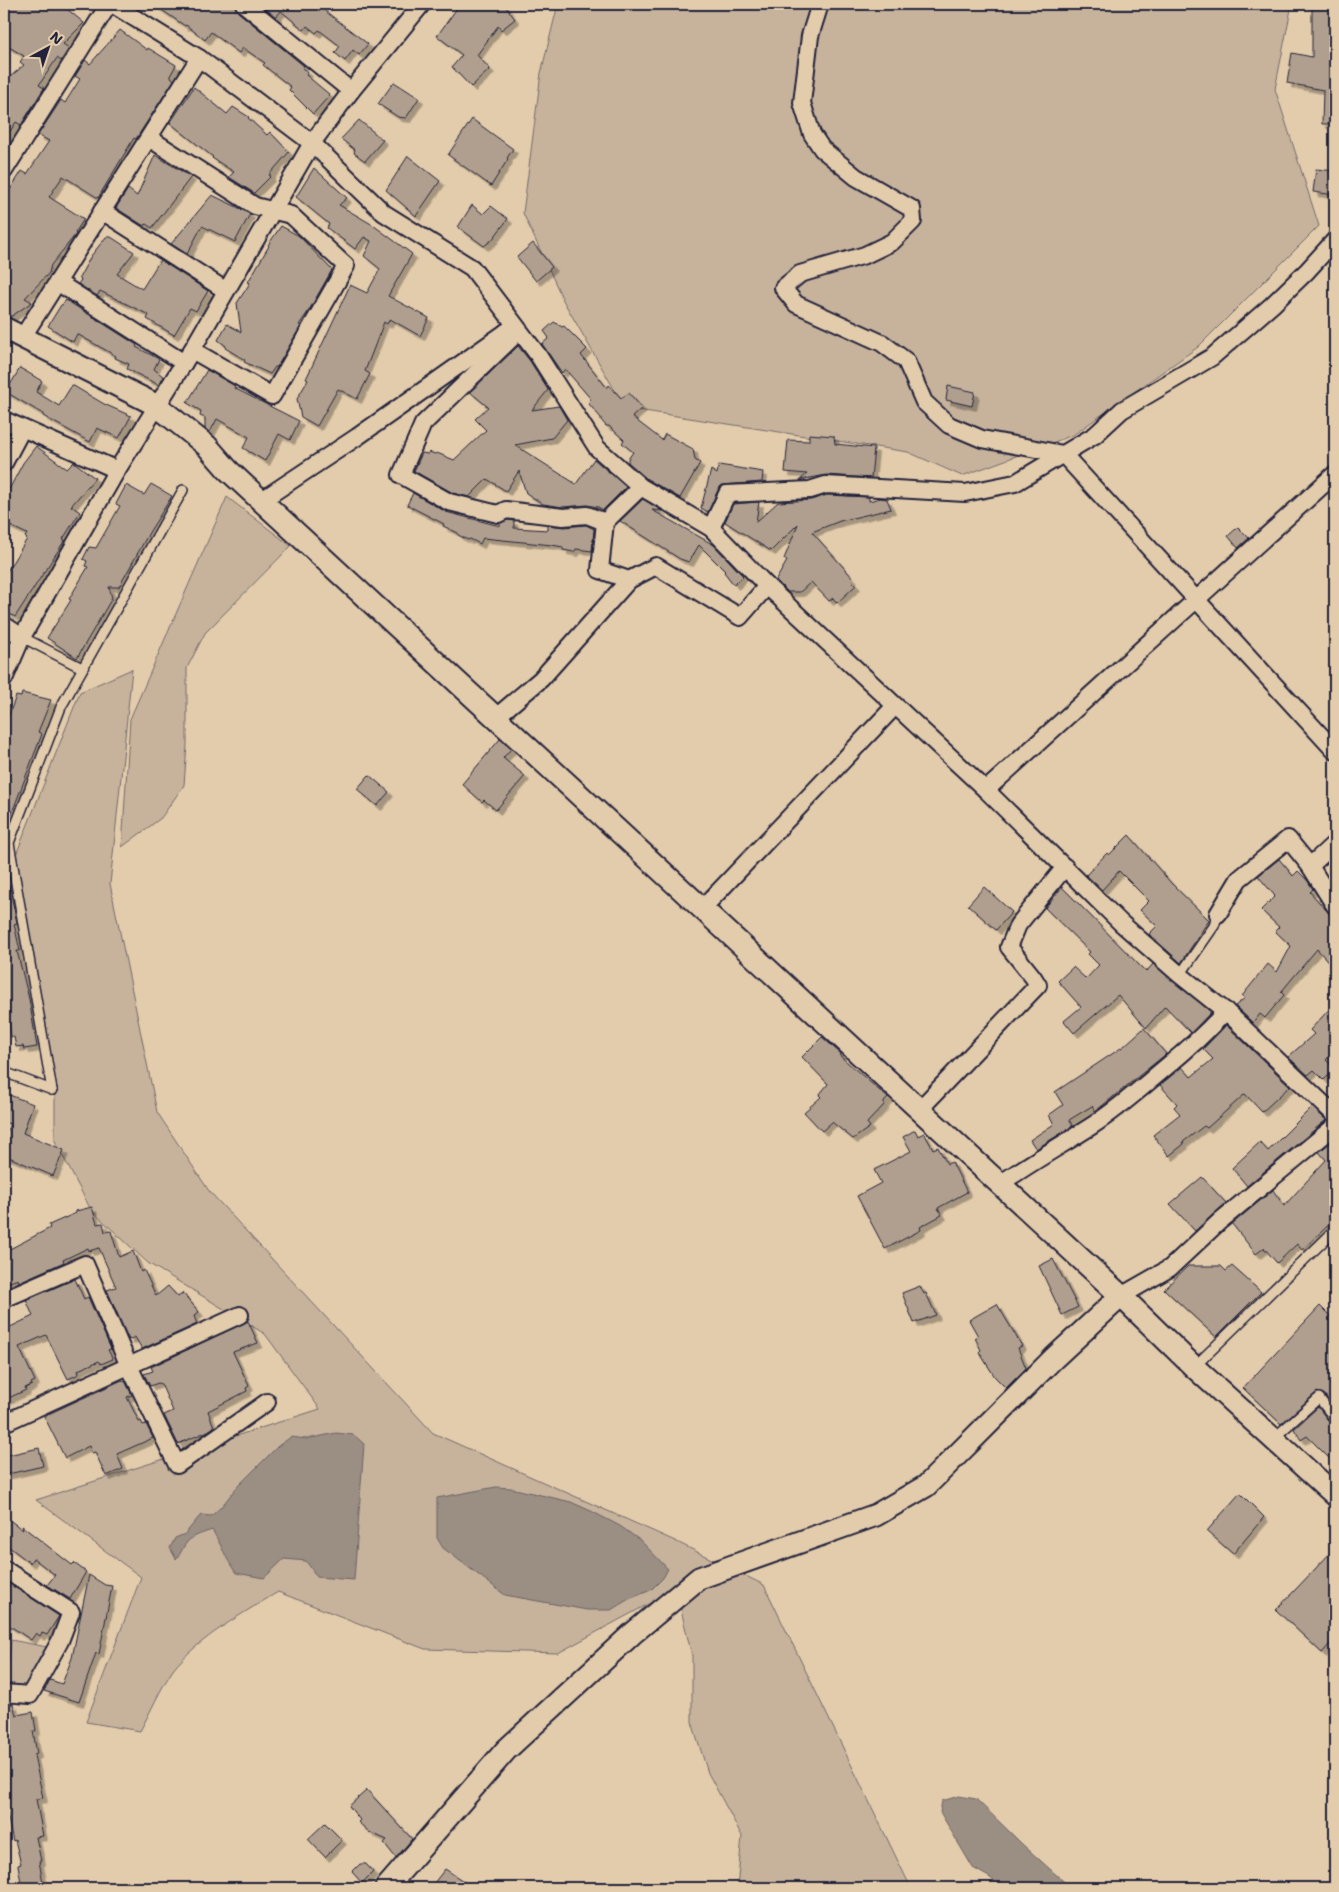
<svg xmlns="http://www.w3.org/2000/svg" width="1339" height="1892" font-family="'Shantell Sans',sans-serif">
<defs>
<filter id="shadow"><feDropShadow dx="4.5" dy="4.5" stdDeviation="0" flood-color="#0004"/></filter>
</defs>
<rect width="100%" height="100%" fill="#e3ccac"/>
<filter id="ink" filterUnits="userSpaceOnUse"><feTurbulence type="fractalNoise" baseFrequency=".02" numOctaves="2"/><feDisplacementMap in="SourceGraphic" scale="10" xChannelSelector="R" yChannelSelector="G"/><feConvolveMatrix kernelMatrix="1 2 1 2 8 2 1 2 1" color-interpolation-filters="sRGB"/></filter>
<g filter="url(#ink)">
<g fill="#c7b39c" stroke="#746a6c">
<polygon points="558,4 1292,4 1275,89 1319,226 1198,347 1073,435 962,476 908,452 625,408 564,302 523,213 541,73"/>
<polygon points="227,497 291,546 205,633 187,668 187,745 184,785 161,818 122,847 130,719"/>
<path d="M 132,669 L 110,884 L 157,1112 L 209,1191 L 433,1433 L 675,1541 L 764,1585 L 911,1888 L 737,1888 L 742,1836 L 708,1773 L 692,1722 L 692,1656 L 676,1589 L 558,1653 L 425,1649 L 278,1592 C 245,1612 197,1639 173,1670 C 160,1689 151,1711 140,1731 L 86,1722 L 141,1577 L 36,1500 L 320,1409 L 265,1334 L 148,1263 L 91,1210 L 55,1141 L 55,1086 L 12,865 L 80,692 Z"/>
<polygon points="11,1640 47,1647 31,1682 22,1688 6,1685"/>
</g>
<g fill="#9b8e82" stroke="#6b6366">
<path d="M 336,1433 L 354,1435 L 364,1444 L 354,1580 L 317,1577 L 306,1561 L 284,1559 L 264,1578 L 236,1573 C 226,1559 221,1544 212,1530 C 204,1533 195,1535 188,1541 C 183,1546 181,1554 176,1559 L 170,1548 L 175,1538 L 185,1534 L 199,1517 L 202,1515 L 211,1516 L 221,1507 L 237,1487 L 278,1446 L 291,1437 L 307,1439 Z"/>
<polygon points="496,1487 511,1488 571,1502 591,1511 620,1526 641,1541 668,1569 663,1578 651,1590 629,1599 611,1610 587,1610 505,1595 443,1548 437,1538 437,1498"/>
<polygon points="959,1796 976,1799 1022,1844 1071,1888 1003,1888 989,1877 973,1868 940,1812 942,1801"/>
</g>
<g fill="#b09f8e" stroke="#22223b" filter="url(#shadow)">
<polygon points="4,4 61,4 84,23 63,44 69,48 61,61 57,58 39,85 44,88 21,125 16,122 4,141 4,82 24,65 20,62 24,56 4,44"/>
<polygon points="153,4 234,4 238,12 304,66 302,68 308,72 306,75 330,95 313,114 289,90 291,87 263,65 265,63 243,48 239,53 211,32 205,40 186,25 185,26"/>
<polygon points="260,4 316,4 368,44 359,55 353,50 345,61 335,53 340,46 319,30 316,33 307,26 304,30 281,11 276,17"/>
<polygon points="460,4 504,4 515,19 501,30 498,26 477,55 490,69 471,87 452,67 462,55 437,36"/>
<polygon points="1312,4 1335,4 1335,124 1322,124 1323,90 1287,83 1292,53 1312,57"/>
<polygon points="120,30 147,50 148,48 176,65 170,76 174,80 136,139 134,138 98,198 63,176 49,197 84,219 75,233 76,234 51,265 49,273 25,298 32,302 12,316 4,312 4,199 22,171 27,174 49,141 38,135 61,100 65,103 80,79 75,76 85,60 90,64"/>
<polygon points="394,82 419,98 406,118 398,117 378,104"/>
<polygon points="194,87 227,114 233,107 249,117 248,118 267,135 270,132 289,152 269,175 271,176 254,193 229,177 234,172 212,158 213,157 170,123"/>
<polygon points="472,119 513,149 507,158 508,159 491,186 448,155"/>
<polygon points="359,120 383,140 365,161 354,153 355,150 341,139"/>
<polygon points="155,155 191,177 152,228 146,224 144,226 116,208 128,189 137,196"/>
<polygon points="408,156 440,181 416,216 386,190"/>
<polygon points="314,168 347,198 339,205 373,225 412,254 388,296 429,318 420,336 390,319 387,324 384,322 365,371 370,374 357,399 338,389 317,426 301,417 297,399 308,380 306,379 350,285 367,293 380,269 364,256 371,241 364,237 355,249 327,228 329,224 296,197"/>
<polygon points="1316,169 1335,171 1335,195 1313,192"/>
<polygon points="212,195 237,207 250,214 235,242 202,226 187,254 171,244"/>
<polygon points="472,205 483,214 491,206 508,219 492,240 484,246 458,227"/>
<polygon points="281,226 299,236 332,270 308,312 299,325 301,326 277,367 275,367 270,374 244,362 245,360 225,348 226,346 218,340 227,324 241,332 237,303 250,283 248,282 269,246 268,245"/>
<polygon points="106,237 111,237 134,252 117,274 142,289 160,260 208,291 196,311 190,308 174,335 147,319 149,315 100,291 97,296 78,284 81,280 79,278 91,256"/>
<polygon points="533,243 552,267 536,281 517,257"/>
<polygon points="66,300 137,345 136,347 159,359 154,369 164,377 159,385 127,369 129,364 115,358 116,356 77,334 73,342 48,326 61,305 62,305"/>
<polygon points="554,322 562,327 564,326 587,349 581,355 607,388 609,385 621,398 629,393 642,408 632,417 662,440 665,434 693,449 695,460 700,463 680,498 647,479 628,462 628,459 633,452 622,443 624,440 609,426 606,426 601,420 601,418 589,404 590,398 565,369 562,373 542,344 549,338 544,331"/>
<polygon points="518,346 530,361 548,390 532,410 559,406 567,420 552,438 515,445 576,484 594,459 626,487 603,510 598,507 587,505 563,507 543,504 526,493 519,471 506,491 487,479 469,497 453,493 414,471 422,453 428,454 429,452 435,454 437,453 454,460 486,430 475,419 488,407 470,392"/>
<polygon points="20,368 42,381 36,392 59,406 72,385 104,404 131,416 119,438 97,428 90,442 43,416 43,414 6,392"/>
<polygon points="207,370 235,386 234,388 299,421 290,440 279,434 265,461 243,448 249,437 217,419 210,432 205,429 205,418 200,416 201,411 187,403"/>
<polygon points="948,386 975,392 972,406 946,400"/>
<polygon points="809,434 834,436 835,444 874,448 871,478 826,475 800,480 807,474 785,472 788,440 809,441"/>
<polygon points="36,446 67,469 74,462 95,478 71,506 80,512 63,539 65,540 15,617 4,610 4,576 27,539 25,537 27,534 4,523 4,499 23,463"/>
<polygon points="719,465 763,472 762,482 722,485 718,490 708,512 701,508 711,470 717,474"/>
<polygon points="151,484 172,496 150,531 119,587 109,587 112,598 77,658 47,638 71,600 69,599 88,567 85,566 87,561 83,559 89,547 96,548 120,506 116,504 126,485 144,495"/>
<polygon points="413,493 446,512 500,526 500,523 508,520 514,521 514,528 548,530 548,525 564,527 586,525 594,529 592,551 576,549 574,552 563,550 563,547 552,545 483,538 480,544 470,539 468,540 458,535 458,533 443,526 444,524 407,505"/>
<polygon points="827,495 869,497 869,501 880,498 887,499 891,509 840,521 812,532 853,578 851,580 856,585 837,603 833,598 829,601 811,582 800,592 788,592 776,580 787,561 784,559 798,524 771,551 725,522 733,504 759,502 756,522 778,502 811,500"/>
<polygon points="643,499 662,511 652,510 714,545 743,576 734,585 724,572 725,571 699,545 689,562 680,559 620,521"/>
<polygon points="1238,527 1249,538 1238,548 1228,536"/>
<polygon points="22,693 51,700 38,732 42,734 5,831 4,728 16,696 21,697"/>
<polygon points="500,739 511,749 503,758 525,776 496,810 484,800 482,802 462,784"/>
<polygon points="369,775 389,792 377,806 357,789"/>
<polygon points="1129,835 1172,884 1209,920 1181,963 1149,934 1157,926 1140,910 1149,901 1119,871 1102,890 1086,875 1107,853 1109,855"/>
<polygon points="1279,859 1293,876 1298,871 1307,880 1313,889 1310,892 1335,920 1335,969 1317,949 1281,992 1284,995 1265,1018 1260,1014 1253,1023 1235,1006 1245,998 1242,996 1268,964 1277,972 1291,946 1275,931 1279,927 1261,910 1275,896 1258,876"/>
<polygon points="9,885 17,923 14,924 20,951 17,951 29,999 37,1047 24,1049 23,1046 16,1047 14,1037 11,1037 8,1016 9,1016 4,992 4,886"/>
<polygon points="984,887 1012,912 996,930 968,905"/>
<polygon points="1062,887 1146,972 1153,964 1211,1012 1191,1033 1165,1006 1146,1028 1118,995 1074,1033 1064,1021 1081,1007 1058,981 1073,967 1086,979 1099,965 1088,954 1090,952 1045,908"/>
<polygon points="1335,1003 1335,1050 1326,1060 1335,1069 1324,1080 1314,1070 1308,1075 1288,1057 1314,1034 1310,1030"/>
<polygon points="1226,1025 1290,1086 1262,1112 1245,1094 1207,1128 1204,1126 1183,1142 1184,1144 1169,1156 1153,1135 1180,1114 1174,1107 1177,1104 1160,1085 1182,1067 1191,1077 1213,1059 1203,1049"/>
<polygon points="1144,1028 1166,1054 1097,1110 1095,1111 1092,1106 1069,1120 1073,1126 1036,1149 1030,1140 1054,1124 1049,1115 1063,1105 1055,1092 1124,1046"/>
<polygon points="822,1037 841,1054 839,1055 888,1098 884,1102 884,1105 867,1123 870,1127 853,1139 832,1122 822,1131 804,1112 821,1097 819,1095 828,1084 802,1057"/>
<polygon points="7,1094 33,1104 23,1133 64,1150 53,1176 4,1155 4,1139 10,1124 4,1122 4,1104"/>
<polygon points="1312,1107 1326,1120 1247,1186 1232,1168 1260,1142 1268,1151"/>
<polygon points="915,1130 918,1136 924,1133 933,1149 938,1147 947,1164 952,1162 967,1192 938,1208 942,1215 920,1227 921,1230 885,1249 857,1196 881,1183 874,1170 911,1151 903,1137"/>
<polygon points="1335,1139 1335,1219 1302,1250 1297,1244 1277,1263 1264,1248 1256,1254 1232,1224 1273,1190 1284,1206 1326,1160 1319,1152"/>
<polygon points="1202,1177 1226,1203 1195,1231 1170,1204"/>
<polygon points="92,1207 97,1224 103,1223 105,1232 111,1231 119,1257 133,1251 141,1272 144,1270 156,1296 168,1286 178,1297 183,1293 199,1312 194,1316 197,1324 142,1349 135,1337 129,1340 107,1290 116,1287 99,1248 89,1251 88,1248 63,1260 64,1262 19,1282 18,1279 4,1284 4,1252 50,1228 49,1225 76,1213 76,1211"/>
<polygon points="1053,1259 1078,1307 1062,1315 1039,1266"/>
<polygon points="1188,1266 1221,1266 1226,1271 1232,1266 1261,1292 1216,1337 1164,1289"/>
<polygon points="75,1279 84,1299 88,1297 111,1349 108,1350 113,1359 101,1364 99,1361 78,1370 79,1374 68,1379 46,1335 19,1347 35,1381 31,1383 32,1385 25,1388 26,1390 4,1400 4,1330 33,1316 26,1300"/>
<polygon points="920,1286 924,1294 926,1293 936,1315 914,1323 902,1293"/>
<polygon points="997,1304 1022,1346 1018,1348 1026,1368 1006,1388 995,1377 979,1352 981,1350 975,1338 978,1336 969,1320"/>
<polygon points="1320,1306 1335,1321 1335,1409 1324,1394 1317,1392 1281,1424 1243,1388"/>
<polygon points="248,1321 258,1343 233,1352 249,1386 246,1388 247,1391 208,1411 214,1427 208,1431 178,1444 164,1415 173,1411 161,1384 158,1383 150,1386 144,1374 153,1371 151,1367"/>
<polygon points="122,1380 125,1381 132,1395 127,1397 139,1422 141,1421 143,1425 146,1424 153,1438 117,1454 123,1469 106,1476 95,1452 92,1453 89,1446 65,1458 44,1416"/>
<polygon points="1318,1407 1330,1423 1335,1425 1335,1464 1307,1436 1301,1440 1294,1429"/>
<polygon points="39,1448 43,1466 4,1475 4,1456"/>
<polygon points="1240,1493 1264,1517 1233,1554 1207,1531"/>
<polygon points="4,1516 23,1530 22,1526 72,1565 74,1563 86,1572 70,1599 47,1585 55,1575 33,1558 30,1563 4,1543"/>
<polygon points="1335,1548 1335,1638 1322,1653 1276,1610"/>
<polygon points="89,1575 105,1585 112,1586 99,1654 96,1653 79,1702 44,1691 50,1680 62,1684 72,1658"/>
<polygon points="10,1584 59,1616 47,1635 42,1633 40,1636 36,1633 31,1640 4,1622 4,1594"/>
<polygon points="4,1703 13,1704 16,1715 33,1712 36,1731 33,1731 37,1754 34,1755 43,1798 36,1799 43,1836 36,1837 41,1861 39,1861 44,1888 22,1888 18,1865 21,1864 15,1840 13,1841 4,1801"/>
<polygon points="367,1790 412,1839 396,1858 384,1843 387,1840 369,1832 358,1822 360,1820 349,1806"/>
<polygon points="325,1823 342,1840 325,1857 308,1839"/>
<polygon points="360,1864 366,1864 373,1872 362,1883 352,1872"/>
<polygon points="445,1869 474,1888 430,1888"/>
</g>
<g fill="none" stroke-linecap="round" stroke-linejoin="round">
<defs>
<g id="service">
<polyline points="22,637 82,668"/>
<polyline points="1180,975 1214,926 1218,914"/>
<polyline points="4,1072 52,1090"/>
<polyline points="52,1090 9,843 61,707 183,490"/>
<polyline points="1194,1367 1335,1230"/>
<polyline points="1274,1438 1319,1398 1335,1419"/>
</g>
<g id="minor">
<polyline points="112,4 199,58 312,143 384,213 472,268 538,355 597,448 641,487 711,528 767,586 986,790 1121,923 1180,975 1229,1014 1335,1115"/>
<polyline points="244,4 351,91"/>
<polyline points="820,4 810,36 802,103 812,134 822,149 856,177 912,209 913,221 892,242 865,255 800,274 783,288 796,304 882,343 906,361 924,402 949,425 982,439 1063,454 1335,751"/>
<polyline points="149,138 255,206 291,215 346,266 272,396 192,350"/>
<polyline points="4,171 109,4"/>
<polyline points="102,211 225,290"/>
<polyline points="57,282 184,363"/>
<polyline points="506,332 511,339 423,424 401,475 449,502 498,514 506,510 563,517 587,515 605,522"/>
<polyline points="22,338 199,58"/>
<polyline points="4,420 117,470"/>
<polyline points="4,463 22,429"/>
<polyline points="262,500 357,437 509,330"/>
<polyline points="711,528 727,494 810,490 826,485 965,493 1015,483 1095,435 1122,410 1212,357 1272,305 1307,271 1335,240"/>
<polyline points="629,580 600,570 605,522 641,487"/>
<polyline points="4,625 22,637"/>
<polyline points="4,679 22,637 117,470 192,350 312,143 351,91 422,4"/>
<polyline points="495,718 541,679 629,580 656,566 740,617 767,586"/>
<polyline points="986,790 1335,474"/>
<polyline points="1335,843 1310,866 1335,906"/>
<polyline points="702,909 895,706"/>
<polyline points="1218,914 1239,879 1288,839 1310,866"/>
<polyline points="919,1110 1038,985 1033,977 1009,947 1018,925 1065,867"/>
<path d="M 1000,1184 C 1030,1163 1062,1145 1093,1125 C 1119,1108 1141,1088 1165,1068 C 1187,1050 1207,1032 1226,1011"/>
<polyline points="1121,1296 1170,1268 1220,1221 1335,1126"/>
<polyline points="4,1299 85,1264 129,1366 177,1465 267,1402"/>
<polyline points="4,1423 240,1315"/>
<polyline points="4,1569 71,1612 60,1641 30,1695 4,1693"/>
</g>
<g id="tertiary">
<polyline points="4,328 156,405 207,446 228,470 1121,1296 1194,1367 1335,1495"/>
<polyline points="386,1888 506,1750 632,1634 699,1578 876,1515 926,1486 1054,1358 1121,1296"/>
</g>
</defs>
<use href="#service" stroke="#22223b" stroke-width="12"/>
<use href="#minor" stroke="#22223b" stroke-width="20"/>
<use href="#tertiary" stroke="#22223b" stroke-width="25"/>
<use href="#service" stroke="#e3ccac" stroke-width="9"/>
<use href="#minor" stroke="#e3ccac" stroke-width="16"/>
<use href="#tertiary" stroke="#e3ccac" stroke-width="21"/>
</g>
</g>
<rect width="1339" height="1892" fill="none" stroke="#e3ccac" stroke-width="20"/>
<rect x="10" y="10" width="1319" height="1872" fill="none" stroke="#22223b" stroke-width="2" filter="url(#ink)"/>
<g transform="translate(48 48) rotate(40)" stroke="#e3ccac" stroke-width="4" paint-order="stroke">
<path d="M0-4L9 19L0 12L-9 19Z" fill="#22223b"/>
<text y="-8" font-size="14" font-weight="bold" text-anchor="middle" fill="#22223b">N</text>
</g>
</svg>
